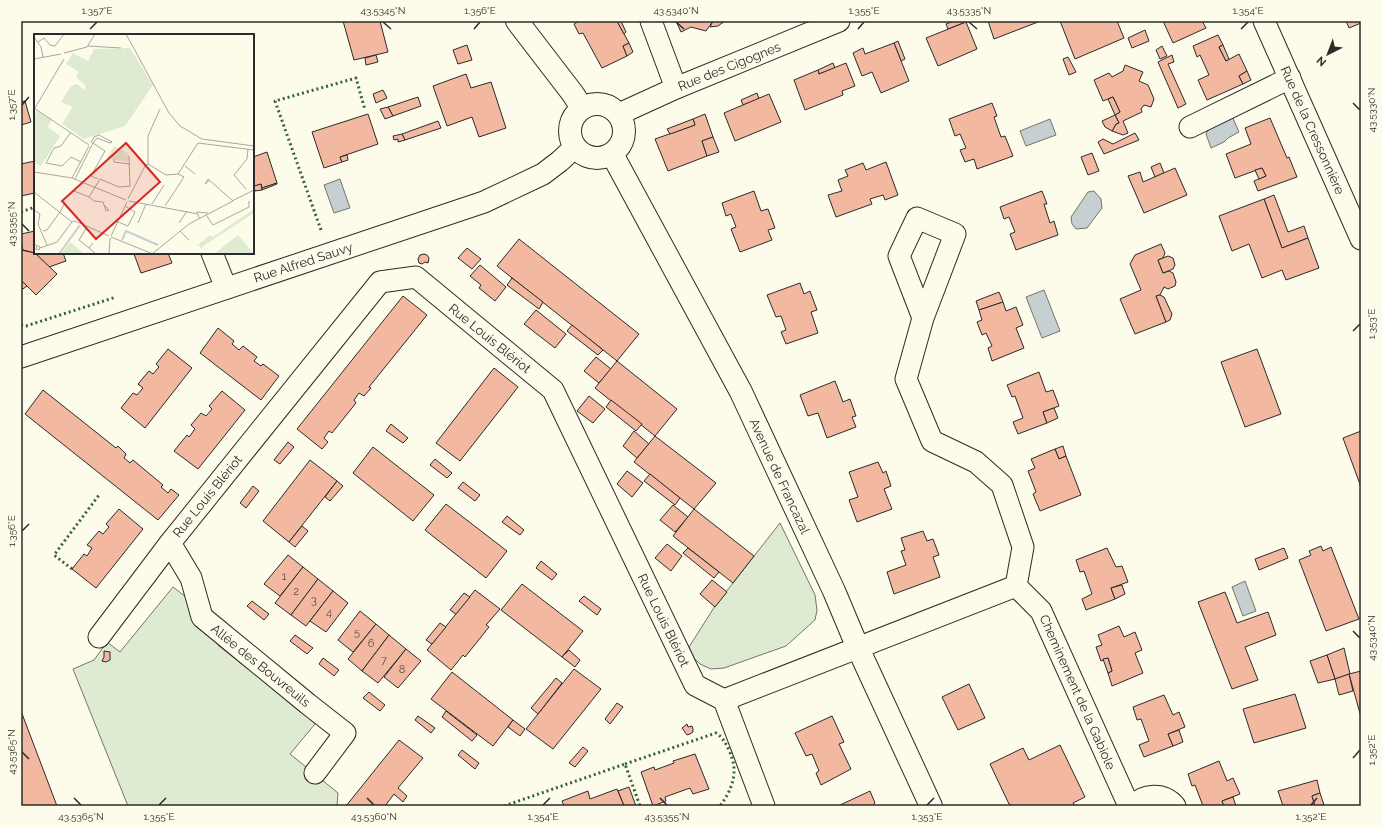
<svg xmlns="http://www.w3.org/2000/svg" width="1382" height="827" font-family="Raleway,sans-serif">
<rect width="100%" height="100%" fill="#fdfbea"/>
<g fill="#deebd1" stroke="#74746e">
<polygon points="780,523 815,595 817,610 815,620 786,646 724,668 711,669 700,664 694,658 689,647 715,606"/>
<polygon points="173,587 186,597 207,633 219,646 315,722 315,724 290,754 338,793 337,806 128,806 73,669 94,660 107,642 120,652"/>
</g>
<g fill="#c7d0d0" stroke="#74746e">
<polygon points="1232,116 1239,132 1228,138 1224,142 1211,148 1206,134 1210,127"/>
<polygon points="1050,119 1056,135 1026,146 1020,131"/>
<polygon points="340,179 350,208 334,213 324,185"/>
<polygon points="1094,191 1101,199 1102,208 1087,228 1076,229 1072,224 1071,217 1088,192"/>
<polygon points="1044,290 1060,331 1042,338 1026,297"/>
<polygon points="1245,581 1256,611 1243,616 1232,587"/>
</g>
<g fill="#f2b8a0" stroke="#2b2b2b">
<polygon points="343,21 380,21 388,52 354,60"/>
<polygon points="579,21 617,21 629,43 623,46 627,56 602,68 583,33 579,34 574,24"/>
<polygon points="617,21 621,21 626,32 624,34"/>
<polygon points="676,21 713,21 706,31 691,27 681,32"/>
<polygon points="713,21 725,21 718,26 710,27"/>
<polygon points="954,21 966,21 966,22 948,29 946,24"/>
<polygon points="988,21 1037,21 1038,22 994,39"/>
<polygon points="1060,21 1117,21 1124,38 1075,59"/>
<polygon points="1163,21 1202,21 1206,28 1173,43"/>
<polygon points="1346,21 1361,21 1361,23 1349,28"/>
<polygon points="966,22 977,49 938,66 926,38"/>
<polygon points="1145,30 1149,41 1132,48 1128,38"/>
<polygon points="1218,35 1223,45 1219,47 1226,61 1239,54 1247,71 1239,76 1243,84 1207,100 1198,80 1209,75 1200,55 1197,57 1193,46"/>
<polygon points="898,41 905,59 901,61 894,43"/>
<polygon points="629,43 633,52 627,56 623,46"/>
<polygon points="894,43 909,81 881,93 872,72 862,76 853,53 863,48 865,54"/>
<polygon points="467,45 472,60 458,64 453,50"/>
<polygon points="1223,45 1229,59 1226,61 1219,47"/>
<polygon points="1162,46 1167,56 1160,59 1156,50"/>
<polygon points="376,55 378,62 366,65 365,58"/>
<polygon points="1172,55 1174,62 1168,64 1186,104 1178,108 1158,62"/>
<polygon points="1068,57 1076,72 1069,75 1063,59"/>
<polygon points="833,63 835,68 819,74 818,70"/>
<polygon points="846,63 855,86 842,91 843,95 805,110 794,80 818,70 819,74"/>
<polygon points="1125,65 1143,72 1139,81 1148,85 1154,99 1151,107 1144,105 1141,109 1142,112 1123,121 1128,133 1123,135 1112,131 1116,124 1119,123 1115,115 1120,112 1113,97 1103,101 1094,80 1109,73 1112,77 1123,71"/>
<polygon points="1247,71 1251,80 1243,84 1239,76"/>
<polygon points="466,74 471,88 491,82 506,128 479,137 472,117 447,126 433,86"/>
<polygon points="383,90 387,98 376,103 373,94"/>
<polygon points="757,93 759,99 743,105 741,100"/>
<polygon points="769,94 781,122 735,141 724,113"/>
<polygon points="418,97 421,106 393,116 388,107"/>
<polygon points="1113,97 1120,112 1115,115 1108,99"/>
<polygon points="25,101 31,122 21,125 21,102"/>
<polygon points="992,103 997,116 994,117 1001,137 1005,136 1013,156 977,169 974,159 965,162 960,150 966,148 960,134 955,136 949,119"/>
<polygon points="388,107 393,116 385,119 380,109"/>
<polygon points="368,114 378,144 340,157 342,162 324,168 312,132"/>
<polygon points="705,114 713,137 702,141 707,156 668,171 655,139 695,125 693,119"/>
<polygon points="1115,115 1119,123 1116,124 1112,131 1105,127 1102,121"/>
<polygon points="1270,118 1287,158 1289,157 1297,177 1258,191 1254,181 1266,176 1262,168 1235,178 1226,154 1251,144 1245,128"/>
<polygon points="693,119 695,125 670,134 667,129"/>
<polygon points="438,121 441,128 405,140 402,134"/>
<polygon points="1135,133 1139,140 1104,154 1098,142 1103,139 1113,144"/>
<polygon points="402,134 405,140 398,142 398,139 394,140 393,136"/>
<polygon points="713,137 719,152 707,156 702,141"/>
<polygon points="267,152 277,183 262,188 261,184 253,187 253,157"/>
<polygon points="1092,153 1099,171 1088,175 1081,157"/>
<polygon points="347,155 348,160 342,162 340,157"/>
<polygon points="35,161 35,193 21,196 21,164"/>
<polygon points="886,162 898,195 885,200 883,195 870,199 872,204 836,217 828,195 842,191 838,180 848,176 845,170 863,163 866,170"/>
<polygon points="1160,163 1164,173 1155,177 1151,167"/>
<polygon points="1175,168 1187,195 1144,213 1128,176 1140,172 1143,182"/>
<polygon points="1262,168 1266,176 1259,179 1255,170"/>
<polygon points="277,183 277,184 262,190 262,188"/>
<polygon points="261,184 262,190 255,191 254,186"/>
<polygon points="754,191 761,211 768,209 775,228 768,230 772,240 740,252 731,229 736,227 731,214 726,216 722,203"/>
<polygon points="1042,191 1047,204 1044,204 1050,223 1054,221 1058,235 1016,250 1010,234 1015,232 1009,217 1004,219 1000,207"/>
<polygon points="1274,195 1288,232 1304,226 1308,238 1282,248 1264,199"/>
<polygon points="1264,199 1282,248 1308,238 1319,268 1286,280 1282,270 1262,278 1249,244 1232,251 1219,216"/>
<polygon points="35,231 35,253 63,253 66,261 49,267 35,253 23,250 21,241 21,234"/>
<polygon points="519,239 639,334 617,361 497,266"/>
<polygon points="1161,244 1165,253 1163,258 1158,260 1163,273 1169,271 1173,273 1176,282 1175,286 1168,289 1164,287 1160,295 1156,296 1166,322 1135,334 1120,299 1141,290 1130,264 1135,255"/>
<polygon points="467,248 481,259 472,269 458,258"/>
<polygon points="21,250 35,253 57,274 36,295 21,280"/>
<polygon points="137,253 168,253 172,263 141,273 134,254"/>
<polygon points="424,254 427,255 429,258 428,263 425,262 422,264 419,263 418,259 420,255"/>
<polygon points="1168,256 1173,258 1175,265 1173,269 1163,273 1158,260"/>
<polygon points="480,265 506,287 495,301 479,288 481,285 470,276"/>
<polygon points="512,278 543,302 539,309 507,285"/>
<polygon points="21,280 27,286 23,289 21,287"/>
<polygon points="800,283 804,294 810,291 817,310 811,312 818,333 786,344 781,332 786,330 781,316 776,317 767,295"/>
<polygon points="999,292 1003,302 979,310 976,301"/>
<polygon points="1160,295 1164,297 1172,314 1170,320 1166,322 1156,296"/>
<polygon points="403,296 427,315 369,387 371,388 364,396 359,393 354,400 356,403 332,433 329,431 324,438 328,442 322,449 297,429"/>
<polygon points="1003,302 1006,311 1016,307 1023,325 1016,328 1024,348 992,361 988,348 992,346 986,333 982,335 977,322 982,320 979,310"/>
<polygon points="536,310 566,334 555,348 524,324"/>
<polygon points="572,325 603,350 598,355 567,331"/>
<polygon points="218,328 234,341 232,344 239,350 243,346 257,357 254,361 261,366 263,364 279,376 261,400 200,353"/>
<polygon points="168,349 192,368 145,428 121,408 133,393 137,395 143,388 138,384 149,371 153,374 159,367 156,364"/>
<polygon points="1257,349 1281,414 1245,427 1221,362"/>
<polygon points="596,357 611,369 599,383 584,371"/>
<polygon points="617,361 677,409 655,436 595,388"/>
<polygon points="494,368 518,387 460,461 436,443"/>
<polygon points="1039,372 1046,392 1053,390 1059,406 1043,412 1047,423 1018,434 1013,422 1023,418 1015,396 1012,397 1007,385"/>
<polygon points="835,381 843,402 850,399 856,416 852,417 856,427 827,438 818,413 808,416 800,395"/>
<polygon points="43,390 116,448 118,446 126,454 124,458 130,463 133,460 163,485 161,487 168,493 171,489 179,495 158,520 25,414"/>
<polygon points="222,391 245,410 198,469 174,451 187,435 189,437 195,429 191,425 201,413 206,416 212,409 209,406"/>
<polygon points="589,396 605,409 593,423 577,411"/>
<polygon points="611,400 642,424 636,431 606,407"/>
<polygon points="1054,408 1058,418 1047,423 1043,412"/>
<polygon points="391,424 408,438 403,443 386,431"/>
<polygon points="634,431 649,444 637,458 623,446"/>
<polygon points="1361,431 1361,487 1343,438"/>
<polygon points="655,436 716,483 694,509 634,462"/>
<polygon points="288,442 294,447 280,464 274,460"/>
<polygon points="1063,446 1066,456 1059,459 1055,449"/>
<polygon points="373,447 434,495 413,521 353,473"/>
<polygon points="1055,449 1059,459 1066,456 1081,495 1040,511 1033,494 1036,492 1028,471 1035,468 1031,459"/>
<polygon points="435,459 452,473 447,478 430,465"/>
<polygon points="310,460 337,481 289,542 263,521"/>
<polygon points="878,462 883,473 886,471 891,486 884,489 892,509 857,522 849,500 858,497 849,472"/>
<polygon points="627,471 643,483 632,497 617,484"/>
<polygon points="650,474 680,498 675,505 644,481"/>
<polygon points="337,481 343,486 330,501 325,497"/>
<polygon points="463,482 480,495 475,501 458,488"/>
<polygon points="253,486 259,491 246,508 240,503"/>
<polygon points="446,504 507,551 486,578 425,530"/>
<polygon points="673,505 688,517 675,532 660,520"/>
<polygon points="119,509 143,529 96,588 72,569 84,554 87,556 92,548 87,545 99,531 103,534 109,527 106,524"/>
<polygon points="694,509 754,556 733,583 673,536"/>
<polygon points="507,516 524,530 520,535 502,522"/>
<polygon points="302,526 308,531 295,547 289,542"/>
<polygon points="923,531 927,541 933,539 939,555 933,557 940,577 894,594 887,572 906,565 901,551 905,550 901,538"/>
<polygon points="667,544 682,556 671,571 655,558"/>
<polygon points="1321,546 1323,551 1331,547 1359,619 1326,631 1299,560 1311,555 1309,551"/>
<polygon points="688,548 719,572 714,578 683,553"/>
<polygon points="1107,548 1116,567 1122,566 1128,582 1111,588 1115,599 1086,610 1082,599 1092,594 1084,571 1080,572 1076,560"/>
<polygon points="1284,548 1288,558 1259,570 1255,559"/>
<polygon points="288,555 303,567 280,596 264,584"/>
<polygon points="541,561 557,574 552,580 536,568"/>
<polygon points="303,567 318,579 291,615 275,603"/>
<polygon points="318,579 333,591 306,626 291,615"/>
<polygon points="712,580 727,592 715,607 700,594"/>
<polygon points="522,584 583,631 562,657 501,610"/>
<polygon points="1122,585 1125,594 1115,599 1111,588"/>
<polygon points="475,590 500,609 486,625 489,627 465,657 463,655 451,670 427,650"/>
<polygon points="333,591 348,603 326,632 310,621"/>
<polygon points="1225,592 1237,623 1268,612 1276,635 1245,647 1258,680 1232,689 1198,602"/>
<polygon points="464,593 470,597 456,614 450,610"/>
<polygon points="584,596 601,609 597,615 579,601"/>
<polygon points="252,601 269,614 264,620 247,606"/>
<polygon points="360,611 376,624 353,652 338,640"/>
<polygon points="440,623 446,627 432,644 426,640"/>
<polygon points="376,624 389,635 362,671 348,659"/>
<polygon points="1119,626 1124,637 1135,632 1142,650 1135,653 1143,673 1112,686 1108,673 1112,671 1108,658 1101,661 1096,647 1102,645 1098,635"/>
<polygon points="295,635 313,648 307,654 290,641"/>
<polygon points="389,635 406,649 378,683 362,671"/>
<polygon points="1344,648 1350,674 1335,679 1327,655"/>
<polygon points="406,649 421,661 398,688 384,677"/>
<polygon points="569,650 580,660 575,667 562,657"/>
<polygon points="104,651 110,652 110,660 106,662 102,661 104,657"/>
<polygon points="1327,655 1335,679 1318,683 1310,661"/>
<polygon points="323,658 339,670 334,676 319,664"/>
<polygon points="1108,658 1112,671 1108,673 1103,659"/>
<polygon points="574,669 601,689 553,749 526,729"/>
<polygon points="1361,671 1361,717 1349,674"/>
<polygon points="452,672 513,720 493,746 431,699"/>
<polygon points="1349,674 1353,691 1339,695 1335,679"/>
<polygon points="556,678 562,683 538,714 531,708"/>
<polygon points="969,684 985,718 958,730 942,697"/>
<polygon points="369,692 385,705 380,711 363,698"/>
<polygon points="1295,694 1306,728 1254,743 1243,709"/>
<polygon points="1164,695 1173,715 1179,712 1185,727 1168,734 1173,746 1144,757 1139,745 1149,741 1141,719 1137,720 1133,707"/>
<polygon points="617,703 623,707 610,724 605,719"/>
<polygon points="21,711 57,806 21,806"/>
<polygon points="446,711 477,735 472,741 442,717"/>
<polygon points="418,716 435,728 431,733 415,720"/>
<polygon points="832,716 844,742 839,744 851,769 821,785 816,773 819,771 812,754 806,756 795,733"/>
<polygon points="513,720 525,729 520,736 508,727"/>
<polygon points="687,724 688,727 692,726 693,729 693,732 690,734 687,735 682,728"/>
<polygon points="1179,730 1183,742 1173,746 1168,734"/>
<polygon points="399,740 423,758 398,788 407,796 403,802 394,794 385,806 346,806"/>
<polygon points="1060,745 1085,797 1073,803 1075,806 1014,806 1009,804 990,764 1023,748 1029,760"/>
<polygon points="583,747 588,751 575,767 569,763"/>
<polygon points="462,750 479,763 475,769 458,755"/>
<polygon points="695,754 709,789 693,794 690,788 665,797 666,801 653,806 641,772 654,767 655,770 674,763 673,761"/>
<polygon points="1219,761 1227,781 1233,778 1240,794 1222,801 1224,806 1203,806 1195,785 1192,786 1188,774"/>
<polygon points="1317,780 1320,793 1312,796 1315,806 1283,806 1278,791"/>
<polygon points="629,787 636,806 624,806 618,791"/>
<polygon points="617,789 624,806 564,806 562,801 588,791 590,799"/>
<polygon points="870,791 875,803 872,806 838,806"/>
<polygon points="1320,793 1324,805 1315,806 1312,796"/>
<polygon points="1233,797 1236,806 1224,806 1222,801"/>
</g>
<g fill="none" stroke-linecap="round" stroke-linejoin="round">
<defs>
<g id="street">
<polyline points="651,21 676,88"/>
<polyline points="1264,21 1361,239"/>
<polyline points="619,114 676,88 839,21"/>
<polyline points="1190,127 1290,78"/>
<polyline points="212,253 226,288"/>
<polyline points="923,318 899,256 917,218 955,234 923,318 906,379 932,441 976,462 1002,485 1023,547 1016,586"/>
<polyline points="21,357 484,202 543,174 560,161 575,147"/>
<polyline points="170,543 191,578 202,617 308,704 345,733 315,773"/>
<polyline points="99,637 170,543 380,282 416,277 553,390 695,685 724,700 1016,586 1041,611 1129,806"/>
<polyline points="724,700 764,806"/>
<path d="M 1132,806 C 1144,794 1163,792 1175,806"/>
</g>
<g id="secondary">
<polyline points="517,21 573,94 582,108"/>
<circle cx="597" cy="131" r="27"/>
<polyline points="612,154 741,392 834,591 858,648 931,806"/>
</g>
</defs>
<use href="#street" stroke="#2b2b2b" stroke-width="23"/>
<use href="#secondary" stroke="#2b2b2b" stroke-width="24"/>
<use href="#street" stroke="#fdfbea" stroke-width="21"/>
<use href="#secondary" stroke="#fdfbea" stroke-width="22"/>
<g stroke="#34623c" stroke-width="3" stroke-dasharray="2 3" stroke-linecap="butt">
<polyline points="21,212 35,207"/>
<polyline points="321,230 275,101 356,78 365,110"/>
<polyline points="21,325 26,326 116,297"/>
<polyline points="72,569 54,555 99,495"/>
<path d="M 625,764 L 716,733 C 723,738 725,742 729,750 C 739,772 733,788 720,806"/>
<polyline points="504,806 625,764 640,806"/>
</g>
</g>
<path fill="none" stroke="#2b2b2b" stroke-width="1.5" d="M 383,22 L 391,29M 676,22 L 684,29M 969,22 L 977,29M 90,29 L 97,22M 474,29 L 480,22M 858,29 L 864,22M 1241,29 L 1248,22M 1353,103 L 1360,110M 22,105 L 29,97M 22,224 L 29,231M 1353,331 L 1360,324M 22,531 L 29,524M 1353,631 L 1360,638M 22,752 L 29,759M 1353,758 L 1360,750M 74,798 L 81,805M 367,798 L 374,805M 660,798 L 667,805M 159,805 L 166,798M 543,805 L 550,798M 927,805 L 934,798M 1311,805 L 1317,798"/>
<g text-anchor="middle" stroke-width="3" stroke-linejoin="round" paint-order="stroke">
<g font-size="11" fill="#5d4e48">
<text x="284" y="580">1</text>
<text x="296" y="595">2</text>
<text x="314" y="604">3</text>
<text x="329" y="616">4</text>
<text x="357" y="636">5</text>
<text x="371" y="647">6</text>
<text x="384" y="664">7</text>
<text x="402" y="673">8</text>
</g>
<g font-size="13" fill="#2b2b2b" stroke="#fdfbea">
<text transform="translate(729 66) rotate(-22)" y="5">Rue des Cigognes</text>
<text transform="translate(1313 130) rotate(66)" y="5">Rue de la Cressonnière</text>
<text transform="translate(303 262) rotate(-18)" y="5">Rue Alfred Sauvy</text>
<text transform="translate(490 338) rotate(39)" y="5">Rue Louis Blériot</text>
<text transform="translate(780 476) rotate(65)" y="5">Avenue de Francazal</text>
<text transform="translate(207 496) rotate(-51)" y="5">Rue Louis Blériot</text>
<text transform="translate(664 620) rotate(64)" y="5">Rue Louis Blériot</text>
<text transform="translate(261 665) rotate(39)" y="5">Allée des Bouvreuils</text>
<text transform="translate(1078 692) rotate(66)" y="5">Cheminement de la Gabiole</text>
</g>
</g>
<g transform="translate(34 34)">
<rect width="220" height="220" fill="#fdfbea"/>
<path d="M 96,14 L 119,51 L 91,92 L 50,105 L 28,90 L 38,74 L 37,72 L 27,68 L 37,52 L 43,50 L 50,56 L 52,52 L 42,43 L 45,38 L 32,30 L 39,19 L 54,27 L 60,15 ZM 3,77 L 18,85 L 14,93 L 26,102 L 7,132 L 0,128 L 0,82 ZM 80,112 L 95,120 L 94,128 L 73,124 ZM 220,175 L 220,179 L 169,212 L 168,215 L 164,211 L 176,201 L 179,203 ZM 204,201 L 220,220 L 180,220 ZM 36,208 L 50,220 L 27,220 Z" fill="#deebd1"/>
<path fill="none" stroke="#c7d0d0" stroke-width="2" d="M 88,206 L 92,197 L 124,211M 25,220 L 46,191"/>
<path fill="none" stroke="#a9a89e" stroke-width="1" d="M 92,0 L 135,79 L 146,92 L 168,105 L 220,112M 0,3 L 7,13 L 9,23M 4,8 L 10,4 L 16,11 L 21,12 L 30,0M 54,12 L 87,14M 30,19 L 53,13 L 61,0M 0,25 L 27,20M 0,74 L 55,111M 1,74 L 30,25M 37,98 L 27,112 L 20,114 L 12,129 L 28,132 L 37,123 L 47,128M 57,109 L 60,103 L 65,101 L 78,108 L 76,109 L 63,104 L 59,109M 59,109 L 71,117 L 57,142 L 64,145M 80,125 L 80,128 L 96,130M 114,130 L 114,102 L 126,75M 151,132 L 161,140M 0,138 L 38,144 L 92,166M 38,144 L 55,112M 41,145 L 59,109M 176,146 L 171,150 L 174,145 L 199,167M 212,155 L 200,141 L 213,125 L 214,115M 40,157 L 55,163 L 66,145 L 85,153 L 96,152 L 95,122M 0,158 L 38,188M 55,163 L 60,167 L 69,168 L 72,177 L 75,176 L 70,171M 94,165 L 111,132 L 114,130 L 132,141 L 144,140 L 164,109 L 220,116M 95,167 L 164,180 L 165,184M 198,167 L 220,156M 118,170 L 130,151M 131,172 L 150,143 L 144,140M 0,176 L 6,180 L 4,190 L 13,211M 162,178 L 174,179M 172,181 L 179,191 L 215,173 L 215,167M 38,188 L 41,187 L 75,202M 84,188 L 94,192 L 101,178 L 91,172M 104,189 L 112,170M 145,189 L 153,177M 53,193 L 45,206 L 55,214M 9,197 L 13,196 L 26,178 L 31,169 L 30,168M 146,197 L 155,206M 77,202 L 93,168M 77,203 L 119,220M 59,209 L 55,214 L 62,220M 0,210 L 6,213 L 5,216 L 2,215 L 3,212M 6,214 L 23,208 L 38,188M 75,220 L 76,204M 118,220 L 155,190 L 199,167"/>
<path fill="#d62828" fill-opacity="0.15" stroke="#d62828" stroke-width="2" d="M 92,109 L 126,148 L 62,205 L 28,167 Z"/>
<rect width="220" height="220" fill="none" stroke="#2b2b2b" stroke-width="2"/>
</g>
<rect width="1382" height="827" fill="none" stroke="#fdfbea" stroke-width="44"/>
<g transform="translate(1328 54) rotate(222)" stroke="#fdfbea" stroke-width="3" paint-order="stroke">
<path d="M0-3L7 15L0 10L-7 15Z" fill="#2b2b2b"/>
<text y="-6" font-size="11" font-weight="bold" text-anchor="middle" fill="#2b2b2b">N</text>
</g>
<rect x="22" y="22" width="1338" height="783" fill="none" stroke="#2b2b2b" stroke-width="1.5"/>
<g font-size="10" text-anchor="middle" fill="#2b2b2b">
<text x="97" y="14">1.357°E</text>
<text x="383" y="14">43.5345°N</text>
<text x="480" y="14">1.356°E</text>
<text x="676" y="14">43.5340°N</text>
<text x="864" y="14">1.355°E</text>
<text x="969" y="14">43.5335°N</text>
<text x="1248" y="14">1.354°E</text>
<text transform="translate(11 105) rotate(-90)" y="4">1.357°E</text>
<text transform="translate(1371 110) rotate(-90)" y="4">43.5330°N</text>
<text transform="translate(11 224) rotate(-90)" y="4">43.5355°N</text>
<text transform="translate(1371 324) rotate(-90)" y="4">1.353°E</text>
<text transform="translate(11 531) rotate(-90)" y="4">1.356°E</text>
<text transform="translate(1371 638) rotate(-90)" y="4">43.5340°N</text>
<text transform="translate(1371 750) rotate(-90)" y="4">1.352°E</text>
<text transform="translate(11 752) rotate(-90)" y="4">43.5365°N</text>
<text x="81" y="820">43.5365°N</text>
<text x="159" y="820">1.355°E</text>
<text x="374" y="820">43.5360°N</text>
<text x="543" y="820">1.354°E</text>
<text x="667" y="820">43.5355°N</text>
<text x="927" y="820">1.353°E</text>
<text x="1311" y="820">1.352°E</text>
</g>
</svg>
